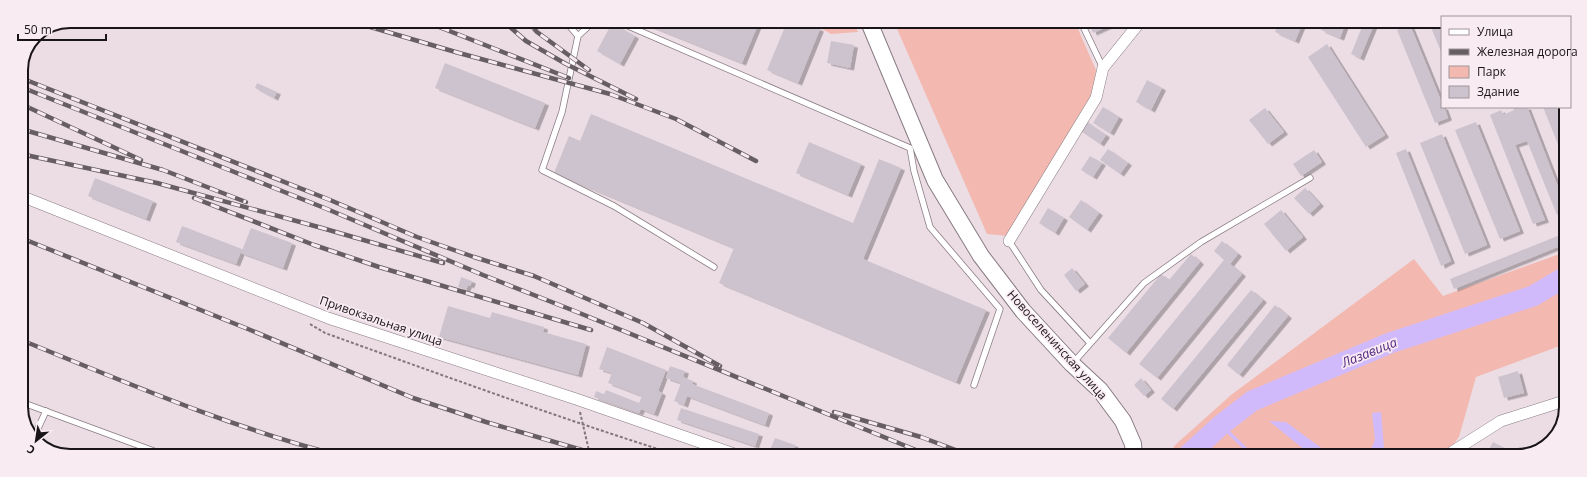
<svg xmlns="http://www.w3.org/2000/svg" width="1587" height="477" font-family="'Open Sans',sans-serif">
<defs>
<filter id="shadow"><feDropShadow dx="4" dy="2.5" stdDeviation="0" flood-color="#0004"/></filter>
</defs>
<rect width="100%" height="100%" fill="#ecdde5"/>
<g fill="#f3b9b0">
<polygon points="810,22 854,22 858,32 831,34"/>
<polygon points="894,22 1075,22 1096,70 1092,97 1007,236 987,234"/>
<polygon points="1565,252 1565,344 1476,377 1459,437 1445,456 1172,456 1174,446 1231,395 1414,259 1443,296"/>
</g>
<g fill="#d1bafb">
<polygon points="1381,412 1384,447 1379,456 1368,456 1375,440 1372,413"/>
<polygon points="1269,421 1286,422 1332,456 1312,456"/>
</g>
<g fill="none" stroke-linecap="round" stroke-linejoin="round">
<polyline stroke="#d1bafb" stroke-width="3.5" points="1221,425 1253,456"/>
<polyline stroke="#d1bafb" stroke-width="21" points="1187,456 1221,425 1252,401 1390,343 1533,296 1565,277"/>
</g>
<g fill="#cdc3ce" filter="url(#shadow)">
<polygon points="640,22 759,22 742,63"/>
<polygon points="787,22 803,22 820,29 798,83 767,70"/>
<polygon points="1088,22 1117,22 1093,33"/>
<polygon points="1279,22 1303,22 1295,41 1275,32"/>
<polygon points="1324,22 1346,22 1340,38 1321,30"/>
<polygon points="1364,22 1375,22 1360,58 1351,54"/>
<polygon points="612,23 635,36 620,64 597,51"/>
<polygon points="1429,23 1442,23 1442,54"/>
<polygon points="1410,25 1442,103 1442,107 1444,107 1448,118 1435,123 1397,30"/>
<polygon points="831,41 854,45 850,68 827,63"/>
<polygon points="1327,44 1385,135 1366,147 1308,57"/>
<polygon points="445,63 545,103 535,128 435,88"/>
<polygon points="1147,80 1162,88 1151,110 1136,102"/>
<polygon points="257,83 277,92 274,98 255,88"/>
<polygon points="1103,107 1119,117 1110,133 1093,123"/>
<polygon points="1513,107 1527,107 1565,205 1565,212 1557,215 1527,141 1515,145 1545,220 1533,224 1490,115 1501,110 1503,115 1514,110"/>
<polygon points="1543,107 1566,107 1565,162"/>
<polygon points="1265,108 1284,132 1268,144 1249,120"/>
<polygon points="591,114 853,223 879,159 901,168 863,259 986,310 956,382 719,283 734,248 554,173 569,136 580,141"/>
<polygon points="1084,120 1106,135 1100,144 1078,129"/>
<polygon points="1476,122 1520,231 1500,239 1455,130"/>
<polygon points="1442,134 1487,245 1465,254 1420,143"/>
<polygon points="809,142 861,164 848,195 796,173"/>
<polygon points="1108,149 1128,163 1120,174 1100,160"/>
<polygon points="1406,149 1451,261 1441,266 1396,153"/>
<polygon points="1314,150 1322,162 1301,176 1293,164"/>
<polygon points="1090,156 1102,163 1093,177 1081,170"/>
<polygon points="95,178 153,201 146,219 88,196"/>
<polygon points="1305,188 1320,204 1309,214 1294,198"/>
<polygon points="1081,200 1099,213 1087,230 1069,217"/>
<polygon points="1048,208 1064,218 1055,233 1039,223"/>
<polygon points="1281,210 1303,237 1286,251 1264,224"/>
<polygon points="182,226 242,249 236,264 176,242"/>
<polygon points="251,228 292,243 283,268 241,253"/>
<polygon points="1565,233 1565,244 1454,289 1450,279"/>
<polygon points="1222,241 1238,254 1230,264 1242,274 1157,378 1139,364 1224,260 1214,251"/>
<polygon points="1191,254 1200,262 1126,353 1108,338 1161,274 1169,280"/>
<polygon points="1072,268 1085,284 1076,291 1064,275"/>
<polygon points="461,277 472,281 470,286 468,285 466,290 458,287"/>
<polygon points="1251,290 1263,300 1173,409 1161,399"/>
<polygon points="1275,305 1288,316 1239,375 1227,365"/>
<polygon points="448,306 490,318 492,312 544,327 543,332 586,344 578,375 439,337"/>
<polygon points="607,347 666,370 658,391 662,393 654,414 641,409 639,413 594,397 596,391 604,394 606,390 639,403 642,396 608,383 612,373 599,369"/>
<polygon points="670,366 685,371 683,377 693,381 692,384 769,413 765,425 687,396 684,405 674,401 681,383 666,378"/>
<polygon points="1518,371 1524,393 1504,398 1498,377"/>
<polygon points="1141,378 1151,390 1144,396 1134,385"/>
<polygon points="681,408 759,434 755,446 677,420"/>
<polygon points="775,438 795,445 792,455 783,455 770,450"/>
<polygon points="1493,442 1514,453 1512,456 1486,455"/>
</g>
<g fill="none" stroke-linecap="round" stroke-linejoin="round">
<defs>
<g id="lane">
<polyline points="566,22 578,36"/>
<polyline points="593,22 578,36 562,112 542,170 614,206 714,267"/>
<polyline points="619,22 910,148 914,171 930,227 1000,309 974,385"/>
<polyline points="1081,22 1103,68"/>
<polyline points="1009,241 1041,290 1090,343"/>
<polyline points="1073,363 1144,283 1201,242 1310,178"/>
<polyline points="21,402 162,454"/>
<polyline points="33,439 46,411"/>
</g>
<g id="street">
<polyline points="21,196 328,318 576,399 737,455"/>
<polyline points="1009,241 1096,98 1103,68 1140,22"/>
<polyline points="1450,456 1452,452 1501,421 1564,401"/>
</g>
<polyline id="secondary" points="869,22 935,180 981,256 1023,311 1072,364 1100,390 1123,421 1133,444 1134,456"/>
</defs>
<use href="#lane" stroke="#887b82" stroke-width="7"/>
<use href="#street" stroke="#887b82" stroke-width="12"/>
<use href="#secondary" stroke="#887b82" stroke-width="18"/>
<g stroke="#80767b" stroke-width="2" stroke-dasharray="3 2" stroke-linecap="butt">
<path d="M 310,324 L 325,333 C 442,375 559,418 677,455"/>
<polyline points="580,412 590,455"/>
</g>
<use href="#lane" stroke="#fff" stroke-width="5.5"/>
<use href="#street" stroke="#fff" stroke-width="11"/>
<use href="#secondary" stroke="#fff" stroke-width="16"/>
<defs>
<g id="rail">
<polyline points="350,21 459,53 610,94 676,119 756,161"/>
<polyline points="424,21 569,78"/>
<polyline points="503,21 526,41 566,64 636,99"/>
<polyline points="528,22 537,32 589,70"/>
<polyline points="21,78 330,200 417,237 474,257 534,276 643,323 720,366"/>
<polyline points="21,87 327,209 483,275 572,310 928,455"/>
<polyline points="21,104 141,160"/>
<polyline points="21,129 163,170 246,202"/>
<polyline points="21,154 157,183 322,228 443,263"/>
<polyline points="194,198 314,245 379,267 591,330"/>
<polyline points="21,238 248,329 413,398 486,422 599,455"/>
<path d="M 21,340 C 125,382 229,427 338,455"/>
<polyline points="834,412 921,437 969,455"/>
</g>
</defs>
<use href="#rail" stroke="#675e63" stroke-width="4.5"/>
<use href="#rail" stroke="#f9ebf2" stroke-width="3" stroke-dasharray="9" stroke-linecap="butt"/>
</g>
<g text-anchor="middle" stroke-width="3.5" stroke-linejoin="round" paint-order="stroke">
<g font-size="12" fill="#191417" stroke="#f9ebf2">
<text transform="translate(381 321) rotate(19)" y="4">Привокзальная улица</text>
<text transform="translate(1057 345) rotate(48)" y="4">Новоселенинская улица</text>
</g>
<g font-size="13" font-style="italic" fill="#512781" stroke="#f9ebf2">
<text transform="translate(1369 352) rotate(-22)" y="5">Лазавица</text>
</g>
</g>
<path d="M0 0H1587V477H0ZM70 28H1517A42 42 0 0 1 1559 70V407A42 42 0 0 1 1517 449H70A42 42 0 0 1 28 407V70A42 42 0 0 1 70 28Z" fill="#f9ebf2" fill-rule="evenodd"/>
<path fill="none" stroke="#191417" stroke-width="2" d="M70 28H1517A42 42 0 0 1 1559 70V407A42 42 0 0 1 1517 449H70A42 42 0 0 1 28 407V70A42 42 0 0 1 70 28Z"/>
<rect x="1441" y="16" width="130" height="92" fill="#f9ebf2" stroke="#9f959a"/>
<rect x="1449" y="29" width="20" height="6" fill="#ffffff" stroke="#9f959a"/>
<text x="1477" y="36" font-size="12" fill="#191417">Улица</text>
<rect x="1449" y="49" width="20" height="6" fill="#675e63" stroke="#9f959a"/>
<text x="1477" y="56" font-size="12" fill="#191417">Железная дорога</text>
<rect x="1449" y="66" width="20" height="12" fill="#f3b9b0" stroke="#9f959a"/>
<text x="1477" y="76" font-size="12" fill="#191417">Парк</text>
<rect x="1449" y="86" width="20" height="12" fill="#cdc3ce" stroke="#9f959a"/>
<text x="1477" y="96" font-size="12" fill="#191417">Здание</text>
<g transform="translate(36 441) rotate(210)" stroke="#f9ebf2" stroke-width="3" paint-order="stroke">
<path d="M0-3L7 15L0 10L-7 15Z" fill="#191417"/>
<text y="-6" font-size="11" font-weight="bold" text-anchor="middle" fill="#191417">С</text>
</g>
<path d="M18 34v6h88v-6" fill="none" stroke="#191417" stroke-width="2"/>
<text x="24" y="34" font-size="12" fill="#191417" stroke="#f9ebf2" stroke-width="3" paint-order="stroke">50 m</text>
</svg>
